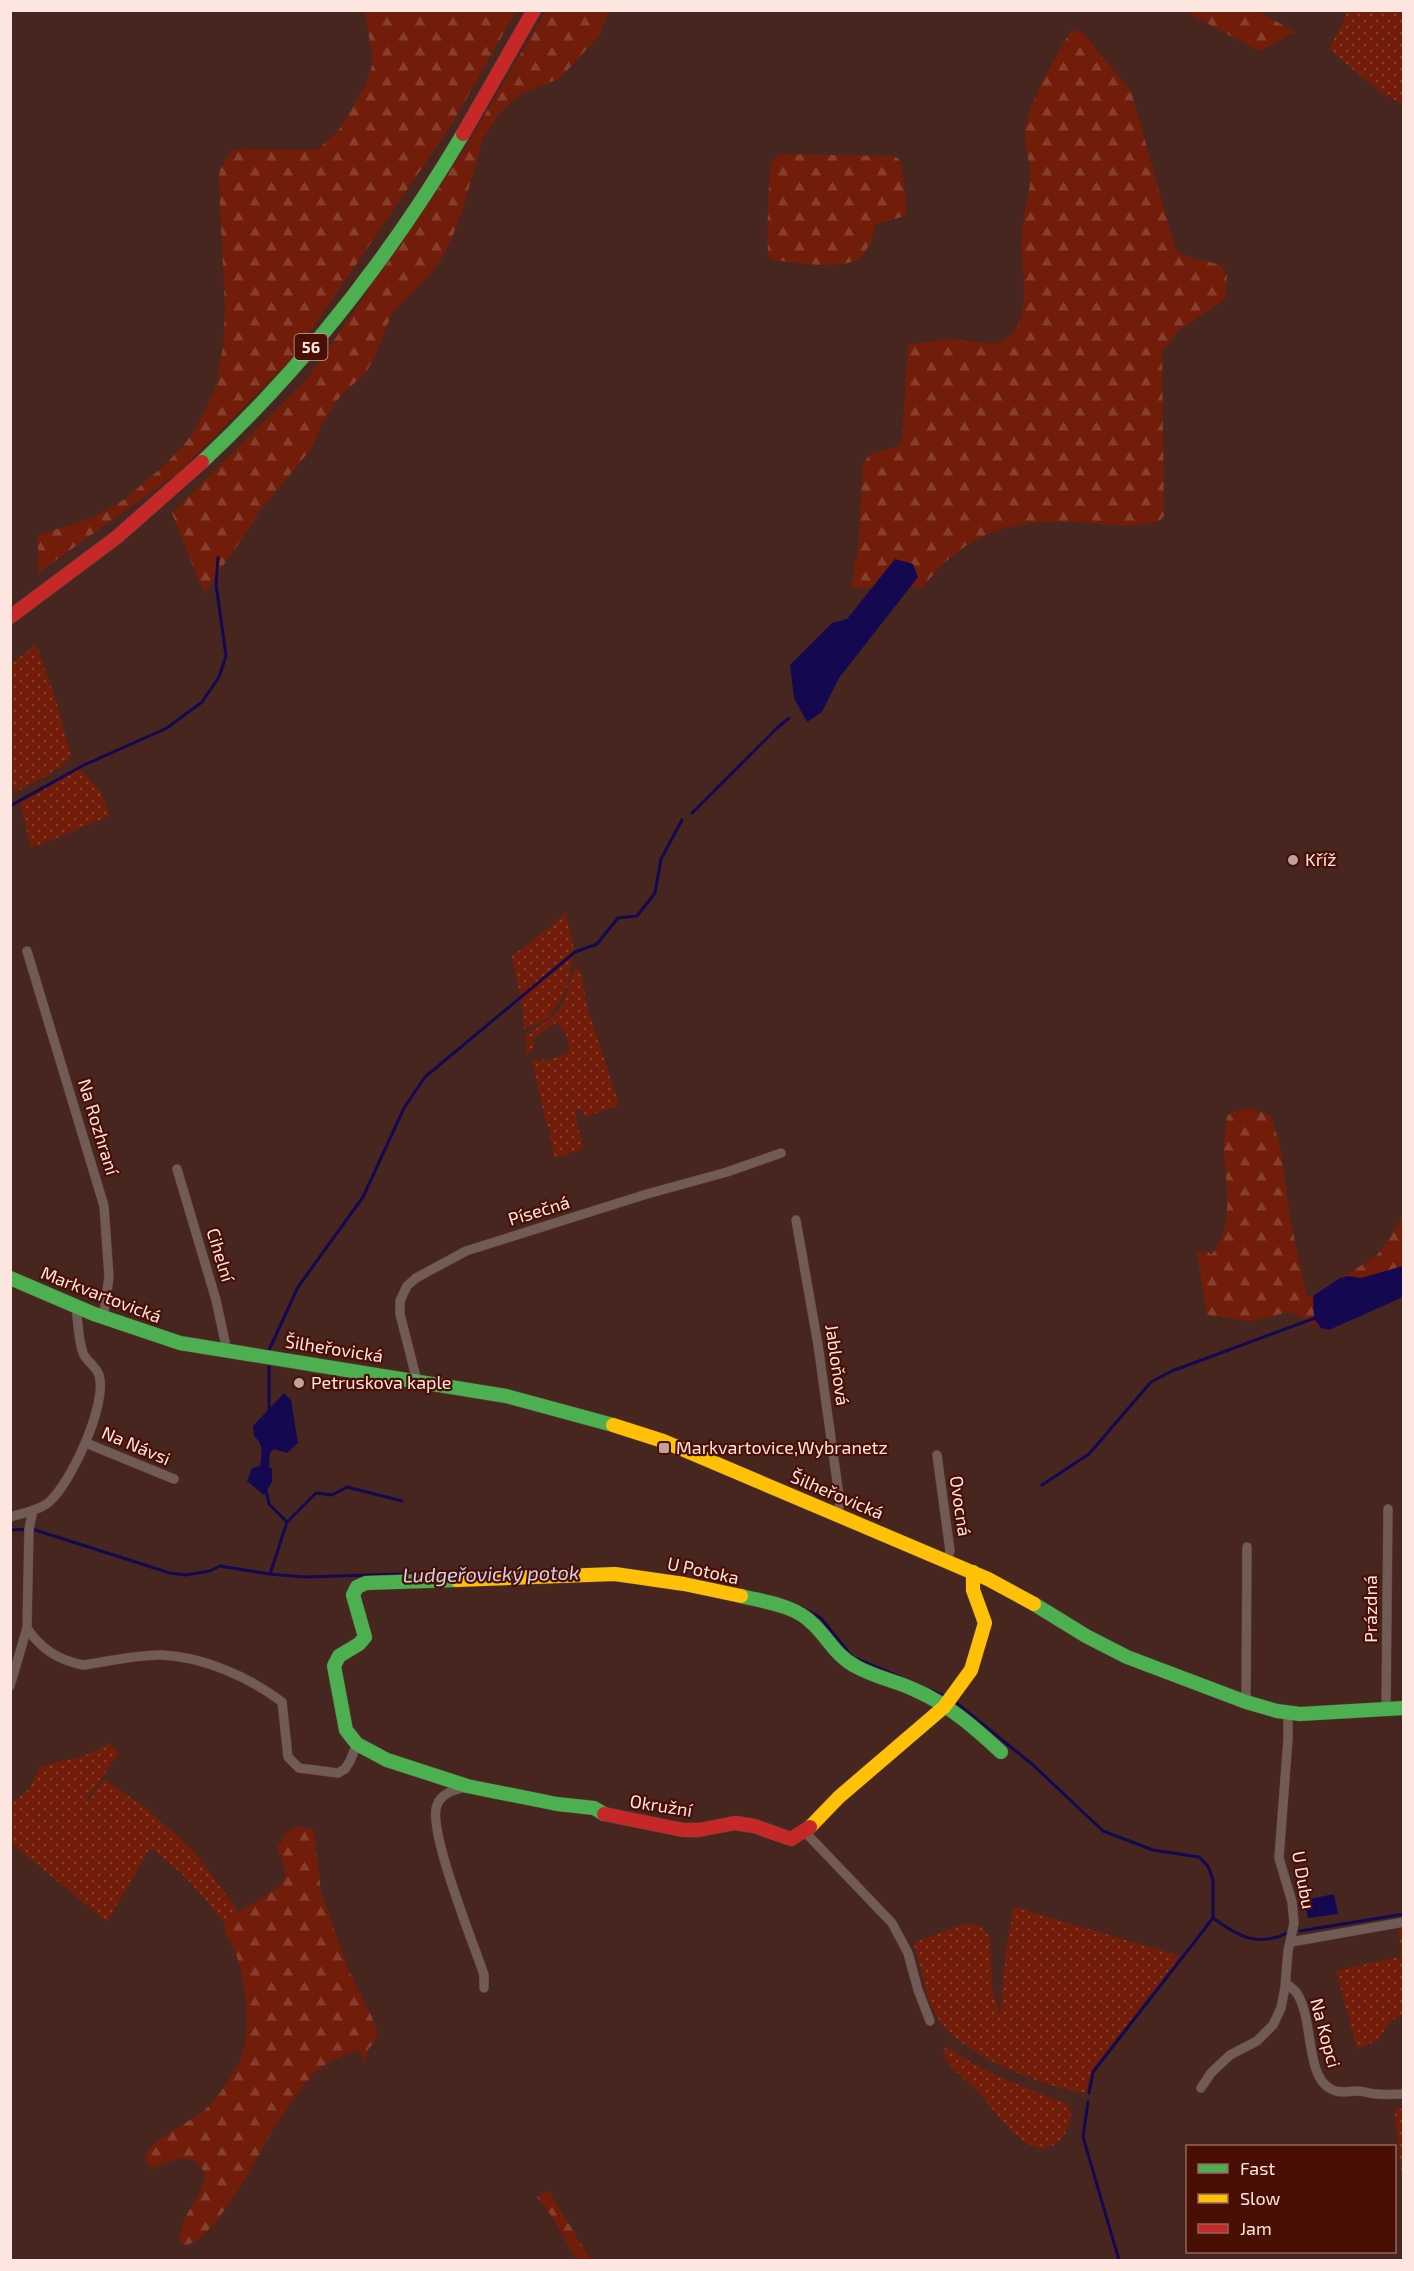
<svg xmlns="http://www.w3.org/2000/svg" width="1414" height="2271" font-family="'Exo 2',sans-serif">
<defs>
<pattern id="grass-dots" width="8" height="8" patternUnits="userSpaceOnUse" patternTransform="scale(1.5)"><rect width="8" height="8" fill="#711d0a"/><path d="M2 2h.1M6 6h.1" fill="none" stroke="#863e2d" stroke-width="1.8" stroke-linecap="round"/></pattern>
<pattern id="forest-firs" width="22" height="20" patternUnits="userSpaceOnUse" patternTransform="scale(1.5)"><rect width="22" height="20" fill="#711d0a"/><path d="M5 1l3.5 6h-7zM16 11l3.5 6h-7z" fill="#863e2d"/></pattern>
</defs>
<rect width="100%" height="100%" fill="#46261f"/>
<g fill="url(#grass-dots)">
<polygon points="1348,11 1403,11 1403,104 1382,94 1329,49"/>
<path d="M 36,644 L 56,701 L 71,755 C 66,768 30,784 16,792 L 14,790 L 11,778 L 11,664 Z"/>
<polygon points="80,769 100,792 110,816 31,848 20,803"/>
<polygon points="565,912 574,949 567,987 561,1000 546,1020 524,1029 523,1008 512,956 554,924"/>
<path d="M 576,968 L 581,972 L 587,1006 L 619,1105 L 585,1117 L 582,1111 L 576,1110 L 576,1120 L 584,1149 L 555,1158 L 549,1134 L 550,1130 L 547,1126 L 532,1061 L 536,1059 L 538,1061 L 544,1059 L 547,1061 L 567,1053 C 573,1043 564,1031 557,1022 L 533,1038 L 534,1050 L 526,1053 L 526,1035 C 543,1023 559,1017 566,996 C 569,986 570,976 576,968 Z"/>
<path d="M 109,1743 L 119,1753 L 86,1800 L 88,1801 L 104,1779 L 147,1809 L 192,1849 L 239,1912 L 226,1926 C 205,1897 180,1868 150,1848 L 107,1922 L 11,1843 L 10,1805 L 30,1788 L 39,1768 C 62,1758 88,1760 109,1743 Z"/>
<path d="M 1014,1907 L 1180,1956 L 1094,2067 L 1085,2093 C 1044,2087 958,2054 937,2017 C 924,1995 923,1966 913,1943 L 961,1925 L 971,1923 L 982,1927 L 990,1937 L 992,1989 L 1000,2015 L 1006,1950 Z"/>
<polygon points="1403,1929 1403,2013 1389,2023 1378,2040 1357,2049 1336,1971 1402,1956 1398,1930"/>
<path d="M 946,2047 L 974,2064 L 1004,2079 L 1069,2105 C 1073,2116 1070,2125 1064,2135 C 1036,2175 998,2113 980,2094 C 967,2080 952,2071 942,2054 Z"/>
<polygon points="1394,2108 1403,2109 1403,2186"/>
</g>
<g fill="url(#forest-firs)">
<polygon points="365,11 516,11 452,124 293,357 178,473 38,573 38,535 92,518 125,499 167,463 192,435 211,398 217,384 223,345 225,310 219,180 220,169 233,149 317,150 339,130 365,86 373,63"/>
<polygon points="546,11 609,11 599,36 560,78 521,94 499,113 483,139 463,208 452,238 441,259 430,275 392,313 375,356 365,374 344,392 333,406 321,426 311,449 258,513 255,520 204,593 172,513 308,378 461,155"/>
<polygon points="1184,11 1257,11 1296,32 1259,51"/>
<path d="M 1071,30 L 1082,32 L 1131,91 L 1176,251 C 1190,260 1207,259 1222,266 L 1227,276 L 1225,299 L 1179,330 L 1162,352 L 1164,516 L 1159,521 C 1136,528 1110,525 1086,523 C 1015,518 968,529 923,587 L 851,588 L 855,561 L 858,554 L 863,464 L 870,454 L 900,445 L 902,440 L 908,345 L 949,339 L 995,344 C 1038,331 1020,269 1021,237 C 1022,216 1031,196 1030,174 C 1030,159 1022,140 1026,125 C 1034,91 1055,59 1071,30 Z"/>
<path d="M 779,154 L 890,156 L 898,158 L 901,163 L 907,212 L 905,216 L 876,224 C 873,237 869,252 856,260 C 837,270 793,262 771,260 L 768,255 C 767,224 768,193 771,162 Z"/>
<path d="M 1250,1108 L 1270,1115 L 1280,1144 L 1290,1218 L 1307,1298 L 1315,1295 L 1376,1256 L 1391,1237 L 1403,1214 L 1403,1297 L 1329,1330 L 1321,1328 L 1290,1312 L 1251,1321 L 1207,1315 L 1197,1252 L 1208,1251 L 1211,1255 C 1237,1226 1224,1180 1224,1145 C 1224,1135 1226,1126 1227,1116 L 1233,1112 Z"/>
<path d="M 298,1826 L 314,1830 L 321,1892 L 348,1969 L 372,2017 L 377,2032 L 375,2042 C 366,2050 365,2053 367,2065 L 358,2049 C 346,2055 322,2064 314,2073 C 299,2091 283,2113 271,2133 C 258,2156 211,2247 183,2245 L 179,2239 C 180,2215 203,2198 205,2174 C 192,2148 172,2161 152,2169 C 148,2165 144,2159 147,2153 C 154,2138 196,2119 209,2106 C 220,2096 238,2066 243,2052 C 251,2028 245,1975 235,1952 C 233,1945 223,1934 225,1927 C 234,1905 286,1895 285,1873 C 285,1865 279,1855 277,1847 L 288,1831 Z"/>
<polygon points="548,2190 591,2260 576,2260 553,2218 537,2197"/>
</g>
<g fill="#140951">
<polygon points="895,559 913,564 918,577 839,678 822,712 807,722 794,698 790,665 832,623 847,619"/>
<polygon points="1403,1266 1403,1294 1401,1298 1329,1330 1321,1328 1314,1319 1313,1296 1340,1278 1348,1276 1361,1278"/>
<path d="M 284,1393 L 291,1400 L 298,1443 L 287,1453 L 274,1449 L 270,1453 L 269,1467 L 272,1468 L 272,1482 L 264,1495 L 247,1481 L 252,1468 L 260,1466 C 262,1453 264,1445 254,1436 L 253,1426 Z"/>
<polygon points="1334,1894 1338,1914 1308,1918 1305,1900"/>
</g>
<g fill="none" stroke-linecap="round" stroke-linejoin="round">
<g stroke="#140951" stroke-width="3">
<polyline points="10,806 84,765 167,728 202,702 219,677 226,656 216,584 218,558"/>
<polyline points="692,813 777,728 789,718"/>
<polyline points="269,1350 298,1287 363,1197 404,1108 425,1077 575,952 597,944 618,918 637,916 655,893 661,859 682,820"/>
<polyline points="269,1413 269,1364"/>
<polyline points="1042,1485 1089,1454 1151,1382 1172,1371 1315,1318"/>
<polyline points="266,1490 269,1504 287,1522 270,1574"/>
<polyline points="287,1522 316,1493 332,1495 347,1487 402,1501"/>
<polyline points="10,1530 32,1529 170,1573 185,1575 210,1571 220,1566 269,1574 305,1577 534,1570"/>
<polyline points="801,1607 821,1618 852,1657 900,1677"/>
<polyline points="931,1690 946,1697"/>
<path d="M 955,1702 L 1032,1764 L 1103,1831 L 1153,1850 L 1199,1857 L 1208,1866 L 1213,1880 L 1213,1918 C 1239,1937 1257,1947 1288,1933"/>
<polyline points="1300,1931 1404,1914"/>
<polyline points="1089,2093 1093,2072 1213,1918"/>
<polyline points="1088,2102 1083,2137 1119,2260"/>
</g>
<defs>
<g id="street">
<polyline points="27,951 104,1206 109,1277 103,1318"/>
<polyline points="177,1169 216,1300 227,1351"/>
<polyline points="796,1220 818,1345 840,1503 837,1514"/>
<polyline points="417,1381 400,1314 400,1301 407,1286 416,1278 466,1251 647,1194 727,1172 781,1153"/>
<polyline points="86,1443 174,1479"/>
<polyline points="937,1455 950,1551 947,1561"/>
<path d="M 10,1517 C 23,1513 40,1510 49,1502 C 71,1483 108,1403 99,1375 C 96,1366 86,1361 83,1353 C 78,1339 78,1321 76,1306"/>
<path d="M 27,1628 C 41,1649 58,1660 83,1665 C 105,1662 140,1654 162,1655 C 204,1657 249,1677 282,1702 L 288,1757 L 299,1768 L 338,1773 L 345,1769 L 350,1761 L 357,1744"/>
<polyline points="10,1686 27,1628 29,1529 33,1510"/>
<polyline points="1246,1702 1247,1547"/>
<polyline points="1386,1709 1388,1509"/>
<path d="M 467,1786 C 456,1790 442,1792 437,1805 C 427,1830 474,1944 484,1975 L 484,1988"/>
<polyline points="805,1832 892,1923 908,1953 918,1990 930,2021"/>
<polyline points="1291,1942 1404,1922"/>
<path d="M 1286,1983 C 1289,1986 1293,1989 1296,1992 C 1314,2016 1305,2077 1331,2089 C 1339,2094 1348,2091 1358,2091 C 1364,2091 1370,2094 1376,2094 C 1385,2095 1394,2094 1404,2094"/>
<polyline points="1201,2088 1211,2073 1230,2055 1257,2041 1273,2025 1281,2008 1285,1987 1288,1951 1294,1923 1292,1902 1279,1858 1288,1739 1288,1713"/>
</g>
<g id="fast">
<path d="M 202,462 C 305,366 391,255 463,134"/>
<polyline points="10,1278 94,1314 180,1343 506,1396 613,1425"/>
<polyline points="457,1580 366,1583 357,1587 353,1595 365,1637 359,1644 339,1656 334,1666 346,1730 357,1744 387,1760 467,1786 557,1804 594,1808 604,1814"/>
<path d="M 741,1596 C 765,1602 795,1605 813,1624 C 828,1638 836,1656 855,1666 C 874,1677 896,1681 915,1690 C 948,1704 975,1728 1001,1752"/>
<polyline points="1034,1604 1086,1636 1127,1657 1246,1702 1277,1711 1300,1714 1404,1708"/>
</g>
<g id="slow">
<polyline points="613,1425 663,1441 988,1579 1034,1604"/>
<polyline points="457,1580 615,1574 684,1584 741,1596"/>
<polyline points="810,1827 839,1797 944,1707 971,1670 985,1623 973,1590 973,1572"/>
</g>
<g id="jam">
<polyline points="463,134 534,10"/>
<polyline points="10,617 117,537 202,462"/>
<polyline points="604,1814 683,1830 699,1830 735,1823 754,1826 791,1839 810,1827"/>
</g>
</defs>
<use href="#street" stroke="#58403c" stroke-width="10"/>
<use href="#fast" stroke="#58403c" stroke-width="15"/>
<use href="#slow" stroke="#58403c" stroke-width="15"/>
<use href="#jam" stroke="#58403c" stroke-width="15"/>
<use href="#street" stroke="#735b55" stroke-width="9"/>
<use href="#fast" stroke="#4caf50" stroke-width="14"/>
<use href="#slow" stroke="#ffc107" stroke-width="14"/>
<use href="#jam" stroke="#c62828" stroke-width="14"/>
</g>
<g fill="#bea39c" stroke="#4a0f04" stroke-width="2">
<circle cx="1293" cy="860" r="6"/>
<circle cx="299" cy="1383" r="6"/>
<rect x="658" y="1442" width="12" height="12" rx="3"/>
</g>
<g text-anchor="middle" stroke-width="4.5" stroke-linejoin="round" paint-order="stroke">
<rect fill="#4a0f04" stroke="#c8a69e" stroke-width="1.5" x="294.5" y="334" width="33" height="26" rx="4.5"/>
<g font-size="16" font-weight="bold" fill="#fee6e0">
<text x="311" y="353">56</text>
</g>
<g font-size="18" fill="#fee6e0" stroke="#4a0f04" text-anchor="start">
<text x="1305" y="866">Kříž</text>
<text x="311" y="1389">Petruskova kaple</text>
<text x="676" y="1454">Markvartovice,Wybranetz</text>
</g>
<g font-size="18" fill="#fee6e0" stroke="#4a0f04">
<text transform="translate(98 1127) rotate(73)" y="6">Na Rozhraní</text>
<text transform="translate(539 1211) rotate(-17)" y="6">Písečná</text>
<text transform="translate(220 1255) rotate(73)" y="6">Cihelní</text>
<text transform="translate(101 1295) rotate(21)" y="6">Markvartovická</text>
<text transform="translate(334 1349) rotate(9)" y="6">Šilheřovická</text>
<text transform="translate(837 1365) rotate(82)" y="6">Jabloňová</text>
<text transform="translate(136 1446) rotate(23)" y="6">Na Návsi</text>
<text transform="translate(837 1495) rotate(23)" y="6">Šilheřovická</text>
<text transform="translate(960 1506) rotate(82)" y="6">Ovocná</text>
<text transform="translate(703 1571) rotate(12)" y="6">U Potoka</text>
<text transform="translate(1371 1609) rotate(-90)" y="6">Prázdná</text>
<text transform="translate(661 1806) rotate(9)" y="6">Okružní</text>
<text transform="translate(1303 1880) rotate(80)" y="6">U Dubu</text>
<text transform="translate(1325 2033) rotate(75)" y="6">Na Kopci</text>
</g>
<g font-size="20" font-style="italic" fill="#ccd3ee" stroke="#4a0f04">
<text transform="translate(491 1574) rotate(-1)" y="7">Ludgeřovický potok</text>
</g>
</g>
<rect width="1414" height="2271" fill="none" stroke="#fee6e0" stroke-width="24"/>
<rect x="1186" y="2145" width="210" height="108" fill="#4a0f04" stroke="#92655c" stroke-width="1.5"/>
<rect x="1198" y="2164" width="30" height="9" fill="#4caf50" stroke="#92655c" stroke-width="1.5"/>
<text x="1240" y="2175" font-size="18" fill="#fee6e0">Fast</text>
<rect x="1198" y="2194" width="30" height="9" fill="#ffc107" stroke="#92655c" stroke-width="1.5"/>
<text x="1240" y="2205" font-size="18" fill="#fee6e0">Slow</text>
<rect x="1198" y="2224" width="30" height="9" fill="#c62828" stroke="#92655c" stroke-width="1.5"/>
<text x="1240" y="2235" font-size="18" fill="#fee6e0">Jam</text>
</svg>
